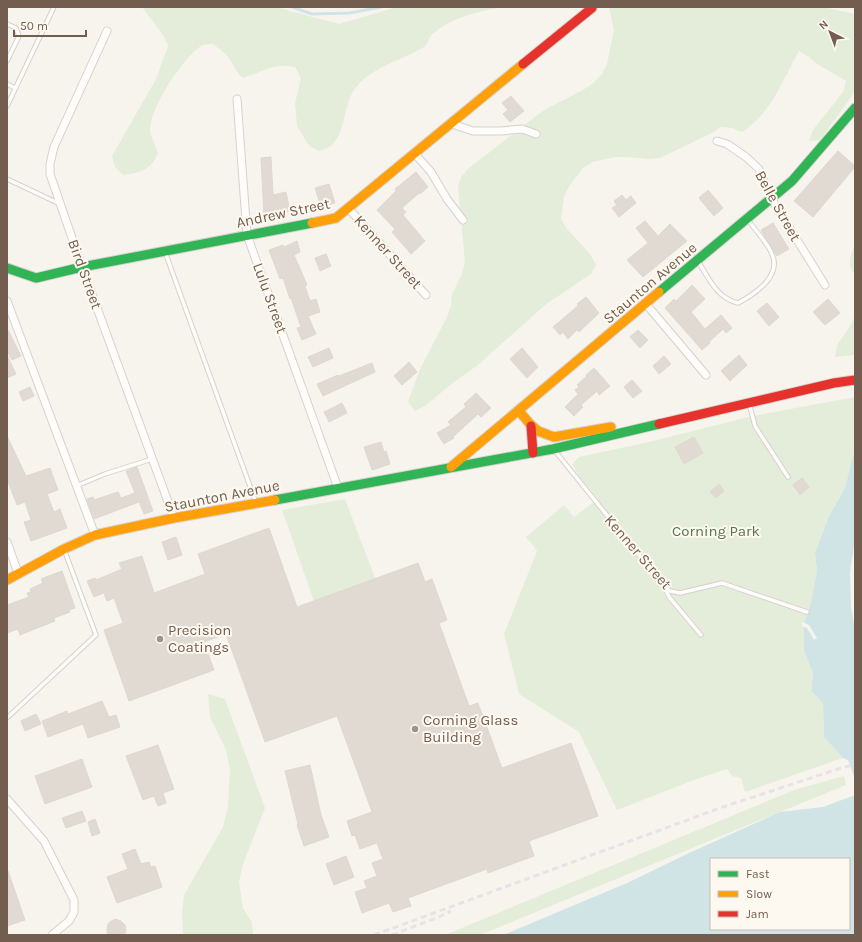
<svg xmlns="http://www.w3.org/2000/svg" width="862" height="942" font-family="Karla,sans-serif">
<rect width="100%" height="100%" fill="#f7f4ee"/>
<g fill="#e4edda">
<path d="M 142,7 L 275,7 L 339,24 L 397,7 L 503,7 C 482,11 456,16 439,29 C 436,31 432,34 430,37 C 428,41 427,45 424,47 C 402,60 375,66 358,85 C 342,102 347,132 331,146 C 328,148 323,149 319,151 L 309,146 L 297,126 L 295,103 L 301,78 L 295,67 C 275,62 262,72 243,78 C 236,72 235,67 230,60 C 226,53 219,49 213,44 C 209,44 204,44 201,46 C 182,59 151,106 150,129 C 150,136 156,146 158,153 C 151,170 140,173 123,175 L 115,167 L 112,156 L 156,79 L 168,46 L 163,35 Z"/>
<path d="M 609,7 L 823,7 L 855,14 L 855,92 L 820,140 L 809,141 L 813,130 L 843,92 L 846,81 L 817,64 L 809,57 L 799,51 C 782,81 772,113 742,132 L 732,128 L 721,127 L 712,133 L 660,158 L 649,159 L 626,157 L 615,157 L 593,162 L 584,167 L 570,185 L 564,196 L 561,219 L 567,229 L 590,254 L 596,265 L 591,274 L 545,305 L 478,365 L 450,385 L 425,406 L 415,411 L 408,402 L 420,369 L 447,317 L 451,306 L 452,294 L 462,274 L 465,262 L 458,188 L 461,177 L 469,168 L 540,113 L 550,107 L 583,90 L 593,83 L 602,74 L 607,64 L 614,30 Z"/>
<path d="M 855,245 L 855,275 C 847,266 850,255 855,245 Z"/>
<polygon points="855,315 855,355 835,357 837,345 851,325"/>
<polygon points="855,397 855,452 845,488 829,516 815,553 817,571 811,602 804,623 804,651 813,673 811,691 823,703 824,737 843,758 745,792 741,778 732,776 727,769 694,780 617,810 579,732 519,694 504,634 537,551 526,537 564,505 574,517 598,499 579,476 573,465 574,462 579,457 653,441 753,416"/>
<polygon points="345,499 375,578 314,601 282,510"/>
<polygon points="208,694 225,699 265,808 243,864 239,882 243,908 252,923 253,935 183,935 182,913 184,895 223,827 228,806 230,769 226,750 210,717"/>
<polygon points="844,776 846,785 480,935 445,935 794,790"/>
</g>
<g fill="#d0e4e6" fill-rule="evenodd">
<polygon points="855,449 855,540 850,572 851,607 855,629 855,779 848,760 843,758 824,737 823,703 811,691 813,673 804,651 804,623 811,602 817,571 815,553 829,516 845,488"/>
<path d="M 855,795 L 855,935 L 503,935 L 627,883 L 689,853 L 780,812 L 823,807 ZM 711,859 L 849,859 L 849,929 L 711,929 Z"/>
</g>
<polygon fill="#f7f4ee" points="802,622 809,625 817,638 814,640 807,628 802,626"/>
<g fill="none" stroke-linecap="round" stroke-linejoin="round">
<polyline stroke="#d0e4e6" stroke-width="3" points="292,7 312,14 350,13 381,7"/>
</g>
<g fill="#e0dad3" stroke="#dfd8d1">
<polygon points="511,96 524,111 510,122 503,114 508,110 502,103"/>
<polygon points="838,151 855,166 855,167 813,217 794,201"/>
<polygon points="271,157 273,195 286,192 290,211 274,215 274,216 264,217 261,158"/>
<polygon points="416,172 428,187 420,194 419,193 402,208 406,212 403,215 425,241 411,254 392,232 395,229 377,210 396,191 395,189"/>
<polygon points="329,184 335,203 321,207 315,188"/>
<polygon points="708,190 723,208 714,216 699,198"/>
<polygon points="622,195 626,200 631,196 636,203 619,217 612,208 617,205 614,201"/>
<polygon points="645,221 658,236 670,224 687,241 643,277 627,260 648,243 636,228"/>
<polygon points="773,223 789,249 777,256 761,230"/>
<polygon points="297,241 300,252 294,255 307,285 305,286 310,301 316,299 320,312 308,316 316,334 302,340 297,328 301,327 291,298 290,299 283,278 280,279 269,250 283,245 284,247"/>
<polygon points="326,254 331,266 320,271 315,258"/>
<polygon points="692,285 705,299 691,312 705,329 721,315 732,328 726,333 723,329 709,342 710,343 702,350 665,308 674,299 676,301"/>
<polygon points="586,297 599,313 579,332 577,330 568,339 563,332 560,335 553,327 579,305 577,304"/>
<polygon points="828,299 840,313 825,325 813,312"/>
<polygon points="767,303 779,317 769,326 757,311"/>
<polygon points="7,328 21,356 12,360 7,351"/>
<polygon points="638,330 648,340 640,348 630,337"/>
<polygon points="329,348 333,358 313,367 308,357"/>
<polygon points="522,348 538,367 527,378 510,359"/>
<polygon points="7,355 16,374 7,378"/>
<polygon points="739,355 747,365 730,381 721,371"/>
<polygon points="664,356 671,364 659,374 653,366"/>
<polygon points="409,362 417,372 402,385 394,376"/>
<polygon points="372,363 375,372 323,396 317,384 338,375 339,376"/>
<polygon points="594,368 610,386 599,395 597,391 581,405 583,407 574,416 565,407 578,394 575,390 579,387 577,385 587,376 586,375"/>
<polygon points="632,380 642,391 633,398 624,387"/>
<polygon points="30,387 34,396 23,401 19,392"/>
<polygon points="476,393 491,408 481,417 478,414 453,437 454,438 444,444 437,433 451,425 448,422 466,407 464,404"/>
<polygon points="342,403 347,413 329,422 324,412"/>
<polygon points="7,436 26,476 50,468 58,490 47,494 54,512 60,509 67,528 31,541 24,522 31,520 25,502 17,505 7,479"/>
<polygon points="694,437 703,453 684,464 675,447"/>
<polygon points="381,442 384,452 386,451 390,464 372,470 364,447"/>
<polygon points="137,467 153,511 144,514 139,502 94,519 87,499 93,497 94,500 118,492 121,498 135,493 126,471"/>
<polygon points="802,478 809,487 800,495 793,485"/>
<polygon points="719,484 724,491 716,498 710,492"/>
<polygon points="269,528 297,607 418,563 425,582 432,579 447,620 439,623 469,706 478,703 502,768 571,743 598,816 529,841 534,856 488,873 487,869 408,898 411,906 393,912 389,903 362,913 355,892 367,888 364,881 377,876 372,863 383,859 377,843 360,849 355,835 352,836 347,821 372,812 337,716 265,742 226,634 204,642 214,670 129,701 104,630 123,623 114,598 107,601 104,593 94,597 87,581 95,578 96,580 122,569 119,563 142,556 154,593 205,574 198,554"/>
<polygon points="176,537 182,555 168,560 162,542"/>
<polygon points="62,571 75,608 69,610 70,612 54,618 55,621 20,635 18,629 7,633 7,605 29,597 27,593 31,592 30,589 43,583 41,579"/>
<polygon points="102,701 109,717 116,715 120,727 88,738 83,724 48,737 42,721 67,711 68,714"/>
<polygon points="36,714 41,724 25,731 21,721"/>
<polygon points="158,745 174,789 163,793 166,803 158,806 154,796 143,800 126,756"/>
<polygon points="82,759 92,787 45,804 35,776"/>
<polygon points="310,765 321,815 329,837 304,846 297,825 298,824 285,771"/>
<polygon points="82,811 86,821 66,828 62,818"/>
<polygon points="95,819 100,833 92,836 88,822"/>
<polygon points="135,849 141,864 149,862 151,867 155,866 162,887 117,903 107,877 128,869 122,854"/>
<polygon points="346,856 354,877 334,885 326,864"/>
<polygon points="7,871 8,871 25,920 7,926"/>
<polygon points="115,919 121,921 125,925 126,931 124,935 108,935 107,931 108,924 110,922"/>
</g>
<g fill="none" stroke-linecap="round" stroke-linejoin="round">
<defs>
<g id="lane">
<polyline points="7,24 16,28 19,36 7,61"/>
<polyline points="7,84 15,88"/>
<polyline points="7,106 54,7"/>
<polyline points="7,179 60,204"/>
<polyline points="165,252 255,500"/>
<path d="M 698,261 C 709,279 717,298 738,303 C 755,294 782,276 772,254 C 767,242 756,231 748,220"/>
<polyline points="749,403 755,426 788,477"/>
<polyline points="555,451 665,587 670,591 680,593 722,583 807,612"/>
<polyline points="76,486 105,474 152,459"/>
<polyline points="665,588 669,597 701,635"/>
<polyline points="7,718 96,635 65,552"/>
</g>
<g id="street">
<polyline points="107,31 54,147 50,164 50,174 82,267 174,518"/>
<polyline points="237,99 247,235 338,488"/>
<polyline points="452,124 473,131 501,131 522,129 536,134"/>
<polyline points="717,141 727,144 746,157 759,169 771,198 825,285"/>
<polyline points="415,154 431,172 447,199 463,220"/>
<polyline points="349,209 426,295"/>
<polyline points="7,301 95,535"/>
<polyline points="646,304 706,375"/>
<polyline points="7,542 18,573"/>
<polyline points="7,799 44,841 74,900 74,912 69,921 52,935"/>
</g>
<g id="fast">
<polyline points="7,268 36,278 82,267 312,223"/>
<polyline points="659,292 792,181 855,108"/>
<polyline points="275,500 553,449 659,424"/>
</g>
<g id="slow">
<polyline points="312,223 336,218 523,64"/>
<polyline points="519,411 530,424 538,431 554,437 611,427"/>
<polyline points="451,467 659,292"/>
<polyline points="7,580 64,549 95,535 174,518 275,500"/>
</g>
<g id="jam">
<polyline points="523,64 592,8"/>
<polyline points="659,424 834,383 855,380"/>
<polyline points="531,426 533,453"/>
</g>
</defs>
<use href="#lane" stroke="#d6d1cc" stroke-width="5.5"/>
<use href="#street" stroke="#d6d1cc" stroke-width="9"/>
<use href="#fast" stroke="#d7d1cb" stroke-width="11"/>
<use href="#slow" stroke="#d7d1cb" stroke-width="11"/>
<use href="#jam" stroke="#d7d1cb" stroke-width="11"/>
<use href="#lane" stroke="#fefdfc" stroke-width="3.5"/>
<use href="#street" stroke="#fefdfc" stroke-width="7"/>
<use href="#fast" stroke="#30b455" stroke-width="9"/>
<use href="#slow" stroke="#ff9f0a" stroke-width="9"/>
<use href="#jam" stroke="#e5322d" stroke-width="9"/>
<g stroke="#e5e3e5" stroke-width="3" stroke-dasharray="6 4" stroke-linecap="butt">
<polyline points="374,935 720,808 844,767 855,765"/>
<polyline points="392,935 439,917 451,911"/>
</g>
</g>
<g fill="#a19287" stroke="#fef9f0" stroke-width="1.5">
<circle cx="160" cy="639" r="4"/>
<circle cx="415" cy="729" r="4"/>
</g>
<g text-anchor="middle" stroke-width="4" stroke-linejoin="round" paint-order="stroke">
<g font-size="15" fill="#735d4f" stroke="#fef9f0">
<text transform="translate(778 206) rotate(61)" y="5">Belle Street</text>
<text transform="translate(283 213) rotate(-12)" y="5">Andrew Street</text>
<text transform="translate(388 252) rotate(48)" y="5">Kenner Street</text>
<text transform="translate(85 274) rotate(70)" y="5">Bird Street</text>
<text transform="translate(650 283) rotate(-40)" y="5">Staunton Avenue</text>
<text transform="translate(270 298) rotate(70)" y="5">Lulu Street</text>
<text transform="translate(222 496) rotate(-11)" y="5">Staunton Avenue</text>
<text transform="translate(638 552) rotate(49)" y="5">Kenner Street</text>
</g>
<g font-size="15" fill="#547848" stroke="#fef9f0">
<text x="716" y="536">Corning Park</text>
</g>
<g font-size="15" fill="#735d4f" stroke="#fef9f0" text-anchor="start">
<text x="168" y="635">Precision<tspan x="168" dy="17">Coatings</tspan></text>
<text x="423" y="725">Corning Glass<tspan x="423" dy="17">Building</tspan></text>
</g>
</g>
<rect width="862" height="942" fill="none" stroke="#735d4f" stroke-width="16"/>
<rect x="710" y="858" width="140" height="72" fill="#fef9f0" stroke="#c6bbb0"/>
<rect x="718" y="871" width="20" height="6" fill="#30b455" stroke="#c6bbb0"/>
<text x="746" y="878" font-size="12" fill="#735d4f">Fast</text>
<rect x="718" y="891" width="20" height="6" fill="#ff9f0a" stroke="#c6bbb0"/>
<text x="746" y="898" font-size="12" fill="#735d4f">Slow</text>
<rect x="718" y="911" width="20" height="6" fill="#e5322d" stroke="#c6bbb0"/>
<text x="746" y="918" font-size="12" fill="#735d4f">Jam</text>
<g transform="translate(830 32) rotate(318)" stroke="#fef9f0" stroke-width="3" paint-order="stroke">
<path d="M0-3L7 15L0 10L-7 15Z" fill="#735d4f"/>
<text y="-6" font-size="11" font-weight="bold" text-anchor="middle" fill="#735d4f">N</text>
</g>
<path d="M14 30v6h72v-6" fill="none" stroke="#735d4f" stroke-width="2"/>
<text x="20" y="30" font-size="12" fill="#735d4f" stroke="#fef9f0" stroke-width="3" paint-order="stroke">50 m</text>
</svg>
